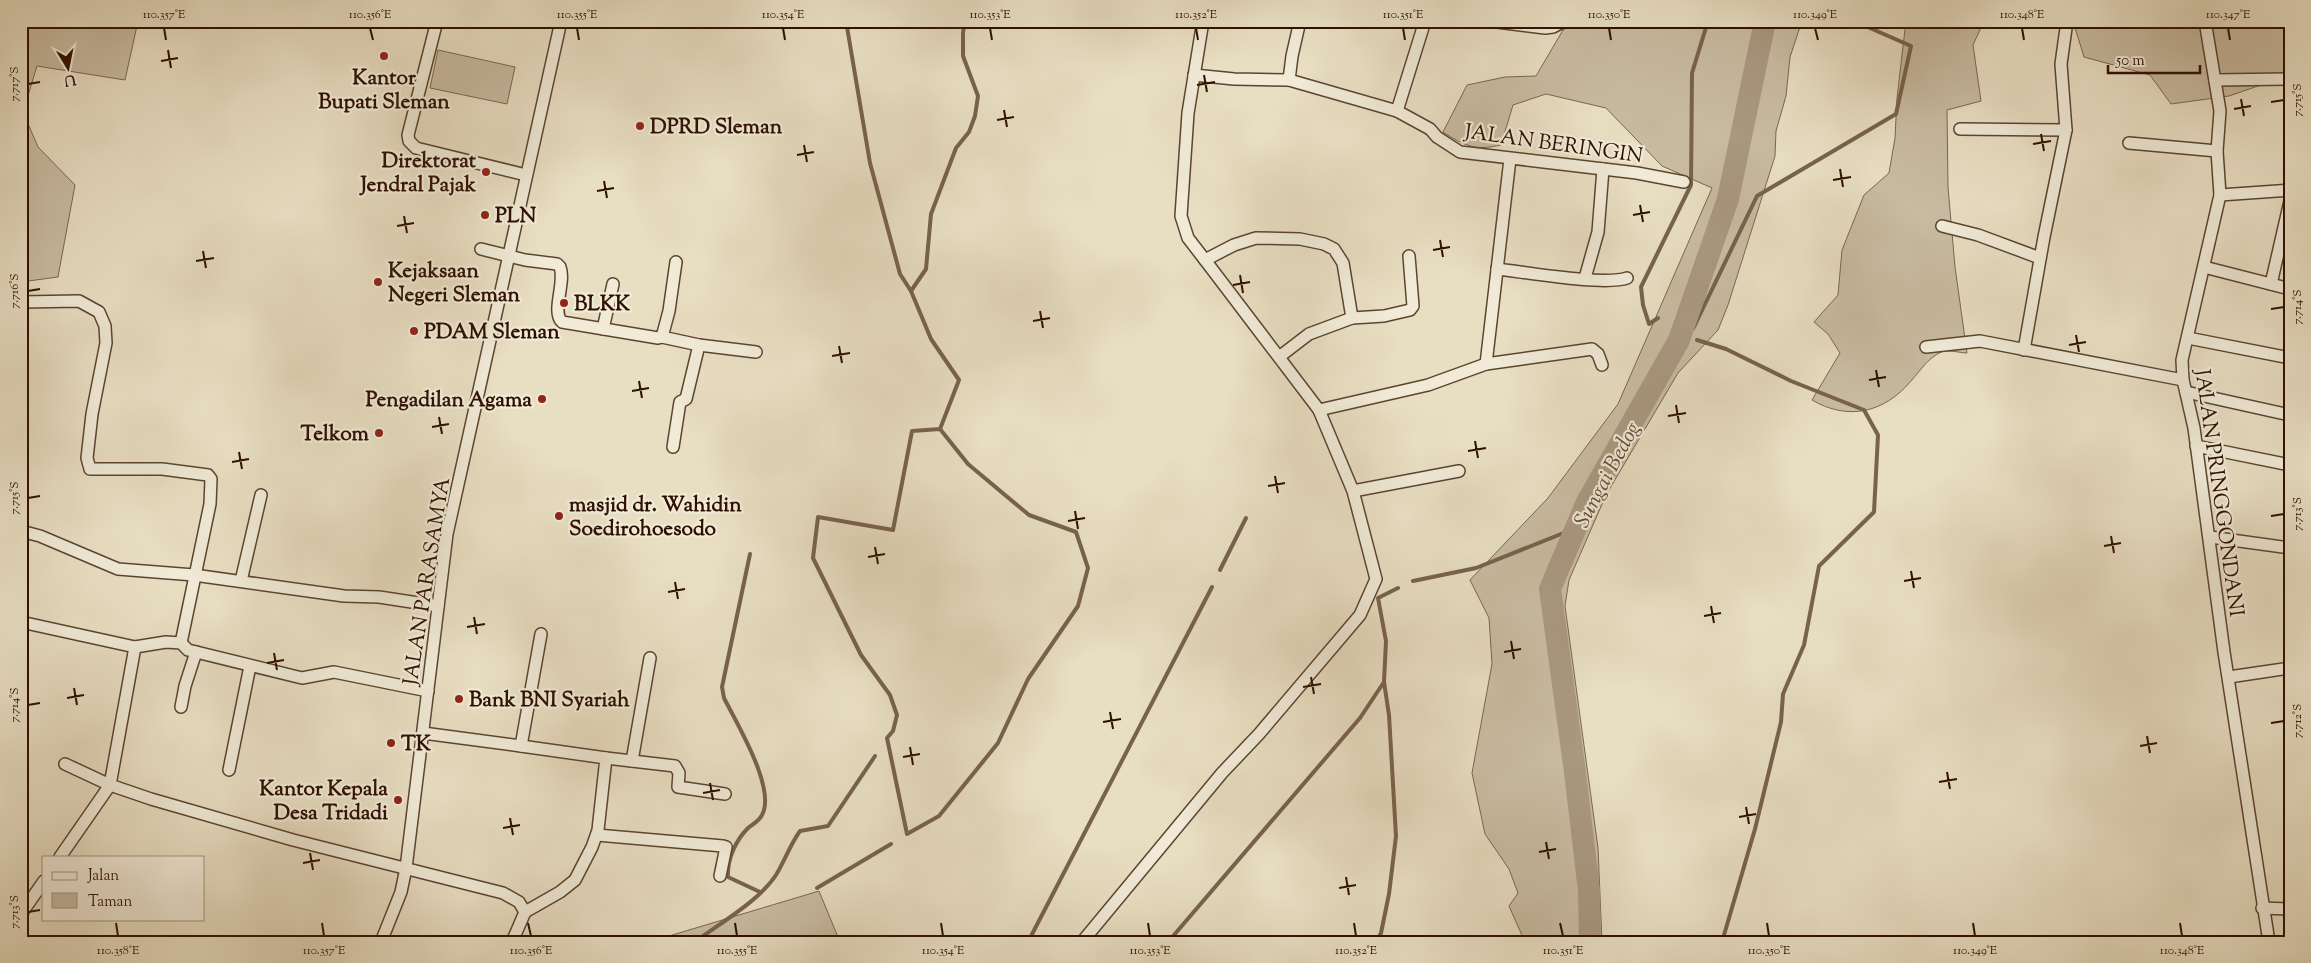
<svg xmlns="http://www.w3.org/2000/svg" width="2311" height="963" font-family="'Sorts Mill Goudy',serif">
<rect width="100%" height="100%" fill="#e8dec2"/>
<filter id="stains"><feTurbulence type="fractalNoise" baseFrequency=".004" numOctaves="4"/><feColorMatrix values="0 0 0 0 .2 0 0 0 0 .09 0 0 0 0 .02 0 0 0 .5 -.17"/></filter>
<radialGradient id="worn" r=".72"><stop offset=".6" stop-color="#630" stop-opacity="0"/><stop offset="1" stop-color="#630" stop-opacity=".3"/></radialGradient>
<g fill="#c8bba1" stroke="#7b6650">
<polygon points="21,21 138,21 125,80 37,66 23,112 38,147 75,185 58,277 21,282"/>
<path d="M 1578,21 L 1802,21 L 1790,57 L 1786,96 L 1776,131 L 1775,156 L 1728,305 L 1718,330 L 1678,373 L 1606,495 L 1569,580 L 1565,606 L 1598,848 L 1602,942 L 1525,942 L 1509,906 L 1518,893 L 1509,869 L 1485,834 L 1472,773 L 1492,664 L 1489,618 L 1470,580 L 1548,498 L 1618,404 L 1712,188 L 1662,166 L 1606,108 L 1546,94 L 1513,105 L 1501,145 C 1475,151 1465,146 1443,132 L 1467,85 L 1505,77 L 1536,76 L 1563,30 Z"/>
<path d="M 1906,21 L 1984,21 L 1973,45 L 1981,101 L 1947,110 L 1948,187 L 1955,267 L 1967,353 C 1960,353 1947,349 1941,352 C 1927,359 1921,370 1911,381 C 1884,413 1848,421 1812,400 L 1840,353 L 1828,334 L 1814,322 L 1838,295 L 1842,250 L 1864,195 L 1889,173 L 1895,138 L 1897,98 Z"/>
<polygon points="2073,21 2285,21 2284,28 2290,38 2290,75 2229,96 2171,104 2150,75 2084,57"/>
<polygon points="438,50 515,67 507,104 430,88"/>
<polygon points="819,891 840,942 649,942"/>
</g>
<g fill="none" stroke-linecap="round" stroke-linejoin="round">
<g stroke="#78624d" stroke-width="4">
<polyline points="846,21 870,163 900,274 911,291 931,339 959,380 940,429 968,464 1029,515 1076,532 1088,568 1078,606 1028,679 998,743 939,816 907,834 887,738 893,731 897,715 890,695 861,655 813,558 818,517 893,530 912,431 940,429"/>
<polyline points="911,291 926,269 931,214 956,148 969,132 975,116 978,96 963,56 963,33 965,21"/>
<polyline points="1658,318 1649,324 1643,305 1641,287 1691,185 1692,73 1708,21"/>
<polyline points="1693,329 1757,196 1896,114 1911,46 1854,21"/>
<polyline points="1697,340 1726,349 1791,381 1864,410 1878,435 1874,512 1819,566 1804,645 1783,694 1781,722 1755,829 1722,942"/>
<path d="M 750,554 L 722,687 L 724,698 C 736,722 780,794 760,818 C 757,822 752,825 748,828 C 736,840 727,859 728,877 L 760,892"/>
<polyline points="1220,570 1246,518"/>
<polyline points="1413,581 1476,568 1576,528"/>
<polyline points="817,888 891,844"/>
<path d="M 695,942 C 720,923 759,901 776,875 C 785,860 790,845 800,831 L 828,826 L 875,756"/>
<polyline points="1028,942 1212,587"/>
<polyline points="1168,942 1360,718 1384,682 1386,641 1378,598 1398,588"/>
<polyline points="1376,942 1381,933 1389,894 1396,836 1389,715 1384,682"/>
</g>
<polyline stroke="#a99880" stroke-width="22" points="1590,942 1589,891 1575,772 1550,589 1586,504 1679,340 1728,199 1765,21"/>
<defs>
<g id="street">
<polyline points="437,21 408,135 409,141 416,148 526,175"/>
<polyline points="1489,21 1545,28 1553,27 1564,21"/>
<polyline points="2205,21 2220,111 2217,151 2220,195 2182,360 2183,380 2194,428 2224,652 2269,942"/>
<polyline points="1194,75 1234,79 1289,80 1397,111 1430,129 1437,137 1460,152 1637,173 1684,182"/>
<polyline points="1289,80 1292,56 1300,21"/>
<polyline points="2215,80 2290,79"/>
<polyline points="1397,111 1425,21"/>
<polyline points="1960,129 2066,130"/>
<polyline points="2129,143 2217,151"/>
<polyline points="2220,195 2290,190"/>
<polyline points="1942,226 1978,235 2040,258"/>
<path d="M 481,249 L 525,260 L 557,264 L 560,267 C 566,282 551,312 562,322 L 658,338 L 662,337 L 669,311 L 676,262"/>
<polyline points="1205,260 1234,245 1256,238 1300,239 1324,244 1334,249 1343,263 1352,318 1309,334 1279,357"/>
<polyline points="2204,267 2290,289"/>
<path d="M 1497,269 C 1525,272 1604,286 1627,278"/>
<polyline points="1585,278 1598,232 1603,169"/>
<polyline points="2271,284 2290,201"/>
<polyline points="21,302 79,301 99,312 105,326 106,343 92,414 87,458 90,469 162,469 208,475 211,479 210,504 181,643"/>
<polyline points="1352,318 1384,316 1410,310 1413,306 1409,256"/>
<polyline points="603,329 613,284"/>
<polyline points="662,337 699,345 756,352"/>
<polyline points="2188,338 2290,358"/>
<polyline points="1926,347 1980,341 2183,380"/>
<polyline points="2024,350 2044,237 2066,130 2061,64 2067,21"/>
<polyline points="1486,364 1592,349 1598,354 1602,365"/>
<polyline points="2186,392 2290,415"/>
<polyline points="1319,410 1428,385 1486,364 1510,159"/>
<polyline points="2196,446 2290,465"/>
<polyline points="673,447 680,402 686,399 699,345"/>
<polyline points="1353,491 1459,471"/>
<polyline points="21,531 40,536 118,569 194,575 344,596 379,597 438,606"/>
<polyline points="2210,537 2290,548"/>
<polyline points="241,581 261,495"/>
<polyline points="21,622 135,647 166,642 181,643 188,650 302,678 334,672 428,691"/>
<polyline points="2229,677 2290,668"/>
<polyline points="181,707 185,686 196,652"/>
<polyline points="423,733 521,746 541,634"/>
<polyline points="521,746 606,758 598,830 592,847 575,880 560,892 525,912"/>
<polyline points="606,758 675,766 679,773 678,787 725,794"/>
<polyline points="632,761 650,658"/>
<polyline points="65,764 110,785 135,647"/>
<polyline points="229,770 250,666"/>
<polyline points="597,835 723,846 726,847 720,876"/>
<polyline points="60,857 110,785 151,799 293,840 503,893 519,902 525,912 512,942"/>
<polyline points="2262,908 2290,909"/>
<polyline points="21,914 44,881"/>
<polyline points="381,942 401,892 406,868 447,534 561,21"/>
<polyline points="1082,942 1222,773 1259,734 1360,615 1376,579 1353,491 1319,410 1205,260 1188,238 1181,216 1188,113 1203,21"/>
</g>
</defs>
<use href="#street" stroke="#5c4430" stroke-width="14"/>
<use href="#street" stroke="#f0ead7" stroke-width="11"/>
</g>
<path fill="none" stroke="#2e1000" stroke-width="2" d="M 164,28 L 166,40M 370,28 L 373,40M 577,28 L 579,40M 783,28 L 785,40M 990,28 L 992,40M 1196,28 L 1198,40M 1403,28 L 1405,40M 1609,28 L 1611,40M 1815,28 L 1818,40M 2022,28 L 2024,40M 2228,28 L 2230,40M 168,50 L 171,68M 161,61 L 178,58M 1204,75 L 1207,92M 28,84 L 40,82M 1197,85 L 1215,82M 2241,99 L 2244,116M 2271,102 L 2284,100M 2234,109 L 2251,106M 1004,110 L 1007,127M 997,120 L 1014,117M 2041,134 L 2044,151M 2033,144 L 2051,141M 804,145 L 807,162M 797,155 L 814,152M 1840,169 L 1843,187M 1833,180 L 1851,177M 604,181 L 607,198M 597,191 L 614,188M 1640,205 L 1643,222M 1633,215 L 1650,212M 404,216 L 407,233M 397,226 L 414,223M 1440,240 L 1443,257M 1433,250 L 1450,247M 203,251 L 206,268M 196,261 L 214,258M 1240,275 L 1243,293M 1233,285 L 1250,282M 28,291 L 40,289M 2271,309 L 2284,307M 1040,311 L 1043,328M 1033,321 L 1050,318M 2076,335 L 2079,352M 2069,345 L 2086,342M 839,346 L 842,363M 832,356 L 850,353M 1876,370 L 1879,387M 1869,380 L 1886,377M 639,381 L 642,398M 632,391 L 649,388M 1676,405 L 1679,423M 1668,416 L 1686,413M 439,417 L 442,434M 432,427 L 449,424M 1475,441 L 1478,458M 1468,451 L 1486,448M 239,452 L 242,469M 232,462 L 249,459M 1275,476 L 1278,493M 1268,486 L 1285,483M 28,498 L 40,496M 1075,511 L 1078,529M 2271,516 L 2284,514M 1068,521 L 1085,518M 2111,536 L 2114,553M 2104,546 L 2121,543M 875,547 L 878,564M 868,557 L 885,554M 1911,571 L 1914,588M 1904,581 L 1921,578M 675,582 L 678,599M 668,592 L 685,589M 1711,606 L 1714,623M 1704,616 L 1721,613M 474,617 L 477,634M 467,627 L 485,624M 1511,641 L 1514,659M 1504,652 L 1521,649M 274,653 L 277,670M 267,663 L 284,660M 1311,677 L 1314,694M 1303,687 L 1321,684M 74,688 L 77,705M 67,698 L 84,695M 28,705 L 40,703M 1110,712 L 1113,729M 1103,722 L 1121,719M 2271,723 L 2284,721M 2147,736 L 2150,753M 2140,746 L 2157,743M 910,747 L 913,765M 903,757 L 920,754M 1947,772 L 1950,789M 1939,782 L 1957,779M 710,783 L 713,800M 703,793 L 720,790M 1746,807 L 1749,824M 1739,817 L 1756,814M 510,818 L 513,835M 503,828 L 520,825M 1546,842 L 1549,859M 1539,852 L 1556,849M 310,853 L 313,870M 303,863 L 320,860M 1346,877 L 1349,895M 1339,888 L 1356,885M 28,912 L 40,910M 116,923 L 118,936M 322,923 L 324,936M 528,923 L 531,936M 735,923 L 737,936M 941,923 L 943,936M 1148,923 L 1150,936M 1354,923 L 1356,936M 1560,923 L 1563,936M 1767,923 L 1769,936M 1973,923 L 1975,936M 2180,923 L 2182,936"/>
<g fill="#8f2418" stroke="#f0ead7" stroke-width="2">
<circle cx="384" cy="56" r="5"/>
<circle cx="640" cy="126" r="5"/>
<circle cx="486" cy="172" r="5"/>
<circle cx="485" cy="215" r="5"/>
<circle cx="378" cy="282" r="5"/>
<circle cx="564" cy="303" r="5"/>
<circle cx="414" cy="331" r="5"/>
<circle cx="542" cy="399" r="5"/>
<circle cx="379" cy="433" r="5"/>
<circle cx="559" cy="516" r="5"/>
<circle cx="459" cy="699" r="5"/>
<circle cx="391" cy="743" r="5"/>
<circle cx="398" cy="800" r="5"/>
</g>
<g text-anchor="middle" stroke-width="4.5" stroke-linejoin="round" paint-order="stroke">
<g font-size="21" font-weight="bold" fill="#2e1000" stroke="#f0ead7" text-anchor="start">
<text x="384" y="84" text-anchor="middle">Kantor<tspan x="384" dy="24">Bupati Sleman</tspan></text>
<text x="650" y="133">DPRD Sleman</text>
<text x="476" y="167" text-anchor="end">Direktorat<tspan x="476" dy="24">Jendral Pajak</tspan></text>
<text x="495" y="222">PLN</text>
<text x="388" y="277">Kejaksaan<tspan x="388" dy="24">Negeri Sleman</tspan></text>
<text x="574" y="310">BLKK</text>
<text x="424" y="338">PDAM Sleman</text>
<text x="532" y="406" text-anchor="end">Pengadilan Agama</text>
<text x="369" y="440" text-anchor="end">Telkom</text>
<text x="569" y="511">masjid dr. Wahidin<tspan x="569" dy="24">Soedirohoesodo</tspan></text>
<text x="469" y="706">Bank BNI Syariah</text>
<text x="401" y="750">TK</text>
<text x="388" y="795" text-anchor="end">Kantor Kepala<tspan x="388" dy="24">Desa Tridadi</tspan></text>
</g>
<g font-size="21" fill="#2e1000" stroke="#f0ead7">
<text transform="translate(1554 143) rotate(8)" y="7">JALAN BERINGIN</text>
<text transform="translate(2220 493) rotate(82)" y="7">JALAN PRINGGONDANI</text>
<text transform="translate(426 581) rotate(-81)" y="7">JALAN PARASAMYA</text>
</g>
<g font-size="22" font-style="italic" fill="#654d3a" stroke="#f0ead7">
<text transform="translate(1606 474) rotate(-62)" y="8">Sungai Bedog</text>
</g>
</g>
<rect width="2311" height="963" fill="none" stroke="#e8dec2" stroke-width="55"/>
<rect x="42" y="856" width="162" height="65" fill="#f0ead7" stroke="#a29381"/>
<rect x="52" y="872" width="25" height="8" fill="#f0ead7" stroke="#a29381"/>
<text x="88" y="880" font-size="15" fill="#2e1000">Jalan</text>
<rect x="52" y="893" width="25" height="15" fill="#c8bba1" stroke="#a29381"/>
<text x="88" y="906" font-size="15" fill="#2e1000">Taman</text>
<g transform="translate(68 68) rotate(170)" stroke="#f0ead7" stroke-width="4" paint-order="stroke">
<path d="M0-4L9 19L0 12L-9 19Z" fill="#2e1000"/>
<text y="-8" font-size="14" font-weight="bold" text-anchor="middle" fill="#2e1000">U</text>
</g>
<path d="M2108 65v8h92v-8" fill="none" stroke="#2e1000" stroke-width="2.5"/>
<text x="2116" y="65" font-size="15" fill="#2e1000" stroke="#f0ead7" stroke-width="4" paint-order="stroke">50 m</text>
<rect x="28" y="28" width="2256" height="908" fill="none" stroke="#2e1000" stroke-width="2"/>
<g font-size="12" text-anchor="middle" fill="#2e1000">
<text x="164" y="18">110.357°E</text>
<text x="370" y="18">110.356°E</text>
<text x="577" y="18">110.355°E</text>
<text x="783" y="18">110.354°E</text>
<text x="990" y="18">110.353°E</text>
<text x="1196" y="18">110.352°E</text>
<text x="1403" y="18">110.351°E</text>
<text x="1609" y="18">110.350°E</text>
<text x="1815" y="18">110.349°E</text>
<text x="2022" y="18">110.348°E</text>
<text x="2228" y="18">110.347°E</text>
<text transform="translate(14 84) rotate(-90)" y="4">7.717°S</text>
<text transform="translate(2297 100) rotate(-90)" y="4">7.715°S</text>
<text transform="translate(14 291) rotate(-90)" y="4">7.716°S</text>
<text transform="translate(2297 307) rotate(-90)" y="4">7.714°S</text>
<text transform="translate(14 498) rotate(-90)" y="4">7.715°S</text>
<text transform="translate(2297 514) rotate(-90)" y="4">7.713°S</text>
<text transform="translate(14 705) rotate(-90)" y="4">7.714°S</text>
<text transform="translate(2297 721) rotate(-90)" y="4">7.712°S</text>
<text transform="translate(14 912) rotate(-90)" y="4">7.713°S</text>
<text x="118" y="954">110.358°E</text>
<text x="324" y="954">110.357°E</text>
<text x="531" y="954">110.356°E</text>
<text x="737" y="954">110.355°E</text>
<text x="943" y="954">110.354°E</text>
<text x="1150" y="954">110.353°E</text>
<text x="1356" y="954">110.352°E</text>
<text x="1563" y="954">110.351°E</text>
<text x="1769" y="954">110.350°E</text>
<text x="1975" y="954">110.349°E</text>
<text x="2182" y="954">110.348°E</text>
</g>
<rect width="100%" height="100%" filter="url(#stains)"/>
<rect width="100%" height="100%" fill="url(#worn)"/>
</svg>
